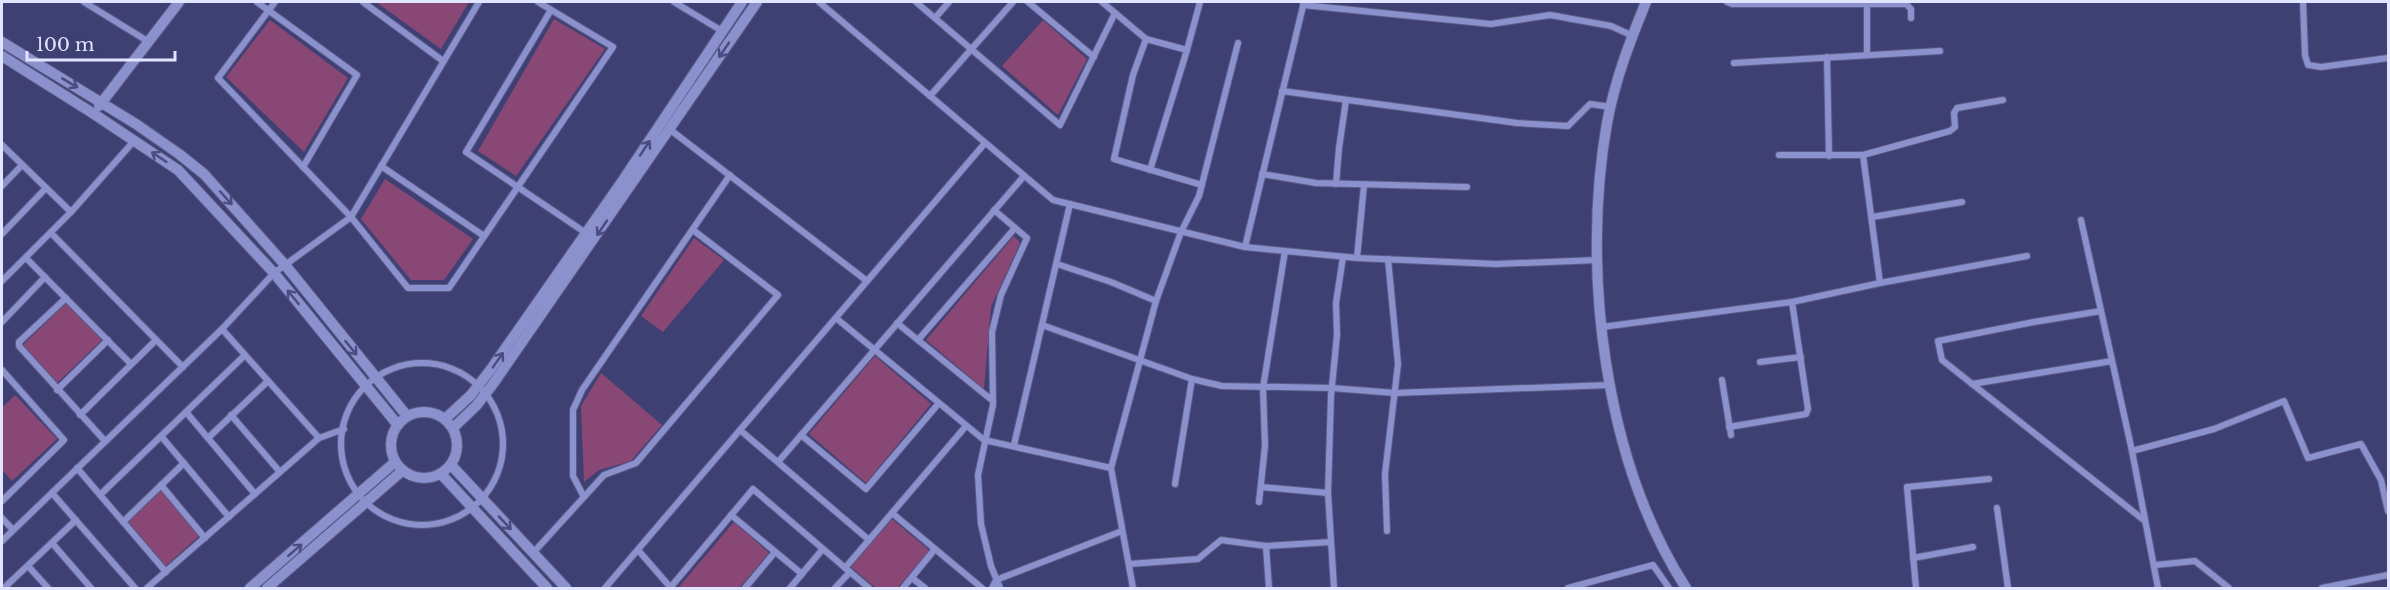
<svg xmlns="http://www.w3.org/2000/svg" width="2390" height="590" font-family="'Libre Baskerville',serif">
<rect width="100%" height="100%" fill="#3e4074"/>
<g fill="#884774">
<polygon points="376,2 469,2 441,49"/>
<polygon points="554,19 605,49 516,176 478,151"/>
<polygon points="270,20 348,78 304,152 226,77"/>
<polygon points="1043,20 1087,59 1058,115 1002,66"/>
<polygon points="385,179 473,239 444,280 411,280 361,219"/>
<polygon points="1014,236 1020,243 991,307 984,389 926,340"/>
<polygon points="694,238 724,260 663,332 641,316"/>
<polygon points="66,303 102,340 56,384 22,346"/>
<polygon points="875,356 931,404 866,483 809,434"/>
<polygon points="601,373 662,425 631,461 599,470 584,482 581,406"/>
<polygon points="15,395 57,439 12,481 2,470 2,408"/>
<polygon points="161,489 200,535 166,566 127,521"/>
<polygon points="892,519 930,551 897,588 876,588 851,567"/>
<polygon points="734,522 769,553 739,588 678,588"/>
</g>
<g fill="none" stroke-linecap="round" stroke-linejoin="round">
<defs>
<g id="minor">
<polyline points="84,2 149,42"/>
<polyline points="257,2 357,75 303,167"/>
<polyline points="275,2 218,78 351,217 408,288 449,288 613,47 538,2"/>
<polyline points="363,2 443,61"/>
<polyline points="674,2 722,31"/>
<polyline points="819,2 1053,200 1245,247 1304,2"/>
<polyline points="916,2 1060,125 1115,13"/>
<polyline points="1028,2 1094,57"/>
<polyline points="1102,2 1146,39 1133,75 1114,159 1202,185"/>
<polyline points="1727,2 1732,4 1906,4 1911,9 1911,18"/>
<polyline points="1867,2 1867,54"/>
<polyline points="2303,2 2305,55 2308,65 2321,67 2388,58"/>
<polyline points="1303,5 1491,24 1550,15 1611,26 1633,36"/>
<polyline points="551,10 466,152 586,233"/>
<polyline points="935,18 949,2"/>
<polyline points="1146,39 1187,50 1200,2"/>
<polyline points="1827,57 1829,156"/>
<polyline points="1734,63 1940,51"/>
<polyline points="1282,91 1517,123 1568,126 1590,104 1611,107"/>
<polyline points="930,96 1013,2"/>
<polyline points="668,128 867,281"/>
<polyline points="2,145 71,212"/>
<polyline points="1779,155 1863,155 1950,131 1955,127 1954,113 1957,108 2003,100"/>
<polyline points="1863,155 1880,283"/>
<polyline points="381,166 484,236"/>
<polyline points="1150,170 1187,50"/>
<polyline points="1262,174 1316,183 1467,187"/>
<polyline points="1336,184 1339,148 1346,100"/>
<polyline points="2,186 22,165"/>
<polyline points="994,210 1027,238 1001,295 992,332 993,405 978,475 981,524 991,566 1000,588"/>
<polyline points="1872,217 1962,202"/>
<polyline points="2081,220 2132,451 2158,588"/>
<polyline points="51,233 183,367"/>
<polyline points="2,234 46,188"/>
<polyline points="1245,247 1357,258 1496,264 1598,260"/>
<polyline points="26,258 131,364"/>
<polyline points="1357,258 1364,185"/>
<polyline points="1057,264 1111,282 1156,301"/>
<polyline points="2,281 71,212 134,141"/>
<polyline points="66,298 19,342 19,346 105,441"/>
<polyline points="2101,311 2034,322 1938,341 1942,360 2145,521"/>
<polyline points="836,318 984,440 1111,468 1133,588"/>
<polyline points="2,322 45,277"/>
<polyline points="897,323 993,401"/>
<polyline points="1042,325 1192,379 1222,386 1332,388 1395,393 1609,385"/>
<polyline points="1602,327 1792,302 1880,283 2027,256"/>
<polyline points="222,329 319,438"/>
<polyline points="918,340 1015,228"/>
<polyline points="1760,362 1801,357"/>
<circle cx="422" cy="444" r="81"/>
<polyline points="2,370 64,440 2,501"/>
<polyline points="1722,380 1731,435"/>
<polyline points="1972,384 2112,361"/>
<polyline points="57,390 108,340"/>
<polyline points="186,412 255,494"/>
<polyline points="80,415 156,340"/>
<polyline points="231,415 280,472"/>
<polyline points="1729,427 1806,414 1808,409 1792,302"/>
<polyline points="740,430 869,540 966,426"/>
<polyline points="801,435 866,489 939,403"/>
<polyline points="161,436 229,517"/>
<polyline points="208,438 268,381"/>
<polyline points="1014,445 1070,204"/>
<polyline points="2132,451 2214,429 2284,401 2308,458 2361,444 2381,480 2388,511"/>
<polyline points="778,462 1024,176"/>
<polyline points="77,468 166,572"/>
<polyline points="1111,468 1156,301 1181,232 1199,196 1238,43"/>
<polyline points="1175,484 1192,379"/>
<polyline points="161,485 205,538"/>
<polyline points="1261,487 1328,493 1334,588"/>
<polyline points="52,493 135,588"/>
<polyline points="1328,493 1331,396 1337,335 1336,303 1343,257"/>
<polyline points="100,495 245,355"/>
<polyline points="584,497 573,476 573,410 582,390 730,175"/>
<polyline points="1259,502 1265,446 1263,388 1285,251"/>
<polyline points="1997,508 2008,588"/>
<polyline points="892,513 982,588"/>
<polyline points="731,515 802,574"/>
<polyline points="2,518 13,530"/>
<polyline points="123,522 184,463"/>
<polyline points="1387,531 1385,474 1398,364 1388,259"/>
<polyline points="2,541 222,329 274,273 351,217 479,2"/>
<polyline points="52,543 91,588"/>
<polyline points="1266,546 1269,588"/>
<polyline points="638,550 671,588"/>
<polyline points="533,553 604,475 636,463 778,295 693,230"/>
<polyline points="1913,558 1973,547"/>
<polyline points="1129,564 1198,559 1221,540 1266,546 1331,542"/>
<polyline points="2155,565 2195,561 2229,588"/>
<polyline points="28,566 48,588"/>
<polyline points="845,568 869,540"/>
<polyline points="912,578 925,588"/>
<polyline points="4,588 76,520"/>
<polyline points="147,588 319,438 344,429"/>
<polyline points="605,588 985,143"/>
<polyline points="670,588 753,489 850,572"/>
<polyline points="745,588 775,552"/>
<polyline points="790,588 822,550"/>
<polyline points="835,588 850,572 869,588"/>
<polyline points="903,588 935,549"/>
<polyline points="992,588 996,580 1122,531"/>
<polyline points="1568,588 1653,565 1669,588"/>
<polyline points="1916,588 1907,487 1989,479"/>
<polyline points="2322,588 2388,575"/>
</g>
<g id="tertiary">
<path d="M 1646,2 C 1630,41 1615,80 1607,123 C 1581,270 1604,461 1686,588"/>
<polyline points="2,42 136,124 179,154 204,174 286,266 407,416"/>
<polyline points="2,56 94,114 178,170 274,273 397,424"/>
<polyline points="99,106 179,2"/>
<circle cx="424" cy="445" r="33"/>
<polyline points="445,419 471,395 491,369 621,183 742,2"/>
<polyline points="453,428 476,406 493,384 757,2"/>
<polyline points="451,465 566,588"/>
<polyline points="441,474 547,588"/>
<polyline points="250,588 395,462"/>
<polyline points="267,588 402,471"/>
</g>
</defs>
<use href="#minor" stroke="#5a5b86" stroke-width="8"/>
<use href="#tertiary" stroke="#5a5b86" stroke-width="12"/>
<use href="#minor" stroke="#8b91cc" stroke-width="6"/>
<use href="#tertiary" stroke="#8b91cc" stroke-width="10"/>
</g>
<defs><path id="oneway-shaft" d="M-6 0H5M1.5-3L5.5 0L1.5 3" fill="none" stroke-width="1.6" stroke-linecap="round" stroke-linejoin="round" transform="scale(1.5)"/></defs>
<g stroke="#4a4c81">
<use href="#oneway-shaft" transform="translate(724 50) rotate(124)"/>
<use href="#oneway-shaft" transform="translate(70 83) rotate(31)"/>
<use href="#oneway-shaft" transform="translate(645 148) rotate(-56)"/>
<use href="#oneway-shaft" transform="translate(159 157) rotate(-146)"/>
<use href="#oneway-shaft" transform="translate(226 198) rotate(48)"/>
<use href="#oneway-shaft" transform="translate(602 228) rotate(124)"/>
<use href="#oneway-shaft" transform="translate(293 297) rotate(-129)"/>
<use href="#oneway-shaft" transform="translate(351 348) rotate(51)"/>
<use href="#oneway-shaft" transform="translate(498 360) rotate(-55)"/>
<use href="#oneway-shaft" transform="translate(505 523) rotate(47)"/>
<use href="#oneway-shaft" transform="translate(295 550) rotate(-41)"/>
</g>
<rect width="2390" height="590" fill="none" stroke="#e2e5ff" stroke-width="6"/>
<path d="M27 51v9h148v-9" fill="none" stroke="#e2e5ff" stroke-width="3"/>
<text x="36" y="51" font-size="18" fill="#e2e5ff" stroke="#3e4074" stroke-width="4.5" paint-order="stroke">100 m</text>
</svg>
